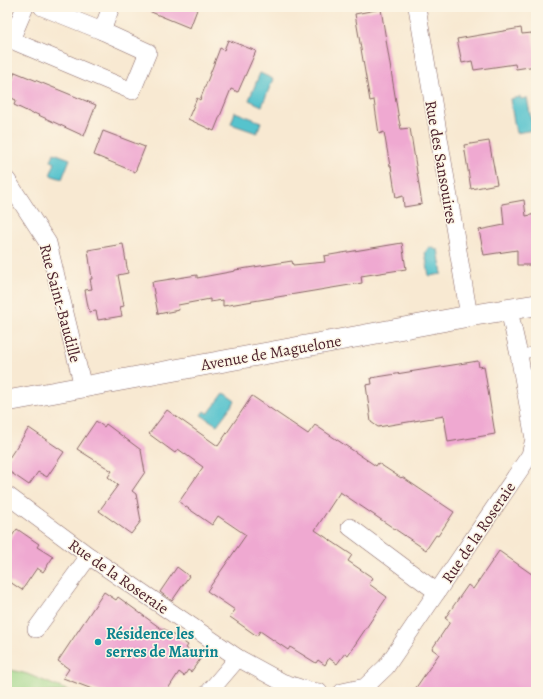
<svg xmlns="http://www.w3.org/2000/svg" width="543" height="699" font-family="Alegreya,serif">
<rect width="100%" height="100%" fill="#fcf5e5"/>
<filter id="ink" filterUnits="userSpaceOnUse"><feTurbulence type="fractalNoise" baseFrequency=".025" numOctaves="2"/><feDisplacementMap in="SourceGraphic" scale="8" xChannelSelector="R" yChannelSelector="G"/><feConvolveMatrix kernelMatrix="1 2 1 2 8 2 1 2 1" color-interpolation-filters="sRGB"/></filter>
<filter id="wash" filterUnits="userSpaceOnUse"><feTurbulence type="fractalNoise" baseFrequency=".012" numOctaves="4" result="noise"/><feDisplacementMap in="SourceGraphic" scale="16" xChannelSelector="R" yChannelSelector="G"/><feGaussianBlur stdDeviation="0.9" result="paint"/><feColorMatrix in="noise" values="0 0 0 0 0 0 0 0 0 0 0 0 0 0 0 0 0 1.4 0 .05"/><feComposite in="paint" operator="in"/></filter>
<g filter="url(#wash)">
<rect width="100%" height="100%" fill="#f8e9d2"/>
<polygon fill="#9ed688" stroke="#747a5a" points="7,669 27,674 71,692 7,692"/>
<g fill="#56c3cd" stroke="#50717c">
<polygon points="260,73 273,79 262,106 249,100"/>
<polygon points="520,97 521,99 527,98 533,130 516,133 510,99"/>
<polygon points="235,112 261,122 257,133 231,124"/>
<polygon points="54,153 70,159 62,179 50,175 55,163 51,161"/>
<polygon points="429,247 433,248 436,250 438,249 442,274 429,276 425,252 427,251 427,249"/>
<polygon points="224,393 235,401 217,425 201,415 204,411 208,414"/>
</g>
<g id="blocks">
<g fill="#efa9d1">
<polygon points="139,7 198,7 190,28"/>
<polygon points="381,9 399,120 401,129 410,128 422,204 404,207 403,196 396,198 391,166 390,166 384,132 379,134 374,100 370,101 355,14"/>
<polygon points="521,28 522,34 532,33 536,56 536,66 516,69 515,64 474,70 472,61 462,63 457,39"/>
<polygon points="228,40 256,51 238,92 231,89 214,131 188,119 197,98 200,100 220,48 224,50"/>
<polygon points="15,72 96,105 84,136 34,113 33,114 14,105 16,100 7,96 7,93"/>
<polygon points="103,131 145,147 135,172 94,155"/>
<polygon points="489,141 497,184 471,189 464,145"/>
<polygon points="524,200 526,216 536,214 536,265 517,265 517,250 484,255 479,230 504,225 502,204"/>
<polygon points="402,243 406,269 361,276 362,283 223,306 223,300 210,302 210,299 178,305 179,310 158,314 152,282 197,275 197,278 235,271 235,270 292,261 293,265 325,262 324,256"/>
<polygon points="123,244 128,273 118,275 124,306 120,307 122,316 98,320 96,311 89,312 85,290 92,289 90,279 92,279 88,250"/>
<polygon points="478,361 479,367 484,366 495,434 448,442 444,416 378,427 371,422 366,385 372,384 371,378"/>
<polygon points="252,396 308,434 315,425 376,466 378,463 401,478 402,477 454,512 438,536 436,535 426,550 340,492 315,530 352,555 348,561 373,578 369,584 387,597 348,655 345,653 337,664 329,658 325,665 318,660 316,663 290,647 288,650 260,631 257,636 230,617 235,610 207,591 246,535 218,516 212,525 179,502 203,467 178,449 175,453 149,434 167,410 218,446"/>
<polygon points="96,421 104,427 106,424 141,450 145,472 132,491 136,494 141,521 131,534 99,511 118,485 108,477 112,471 77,449"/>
<polygon points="29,428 64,452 47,477 38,472 29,485 7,470 7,461"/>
<polygon points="17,529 39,544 37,547 53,557 43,572 37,568 22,590 7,580 7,543"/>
<polygon points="499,551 536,577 536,692 413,692 439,654 432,649 450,622 445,618 468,585 473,589"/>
<polygon points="177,567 189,576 172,601 160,592"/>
<polygon points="104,592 116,600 118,597 163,630 164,629 188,645 186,648 201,658 191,672 188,670 184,676 179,672 166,692 100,692 63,678 69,669 58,661"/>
</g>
</g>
</g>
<g filter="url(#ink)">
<use href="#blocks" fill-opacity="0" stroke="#876665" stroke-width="1"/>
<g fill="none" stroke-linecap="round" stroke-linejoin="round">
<defs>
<polyline id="service" points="519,355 536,351"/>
<g id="minor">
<polyline points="25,7 11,40 132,91 148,52 102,31 42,7"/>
<polyline points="417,7 469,316"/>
<polyline points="102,31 111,7"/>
<polyline points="7,180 48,243 83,387"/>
<polyline points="7,495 89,556 238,658 282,682 310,691 319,692"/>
<polyline points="350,527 437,592"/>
<polyline points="36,629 89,556"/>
<polyline points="209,692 238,658"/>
<polyline points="342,692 365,687 386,667 530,455 534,439 519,355 509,310"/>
</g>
<polyline id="tertiary" points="7,401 469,316 536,305"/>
</defs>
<use href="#service" stroke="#876665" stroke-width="10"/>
<use href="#minor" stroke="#876665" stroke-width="18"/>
<use href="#tertiary" stroke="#876665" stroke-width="22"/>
<use href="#service" stroke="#fff" stroke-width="9"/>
<use href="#minor" stroke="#fff" stroke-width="17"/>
<use href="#tertiary" stroke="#fff" stroke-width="21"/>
</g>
</g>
<circle fill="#0f9aa8" stroke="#fcf5e5" stroke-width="1.5" cx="98" cy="642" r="4"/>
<g text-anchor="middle" stroke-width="3" stroke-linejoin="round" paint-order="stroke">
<g font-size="16" fill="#4a1f2b" stroke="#fcf5e5">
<text transform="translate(442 162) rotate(80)" y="6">Rue des Sansouires</text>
<text transform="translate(61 303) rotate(75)" y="6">Rue Saint-Baudille</text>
<text transform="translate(271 352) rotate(-10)" y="6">Avenue de Maguelone</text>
<text transform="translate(478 532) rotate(-56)" y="6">Rue de la Roseraie</text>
<text transform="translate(119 576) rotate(35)" y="6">Rue de la Roseraie</text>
</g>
<g font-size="16" font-weight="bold" fill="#0d838f" stroke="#fcf5e5" text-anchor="start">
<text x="106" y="639">Résidence les<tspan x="106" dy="18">serres de Maurin</tspan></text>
</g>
</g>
<rect width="543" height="699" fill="none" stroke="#fcf5e5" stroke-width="24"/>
</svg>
